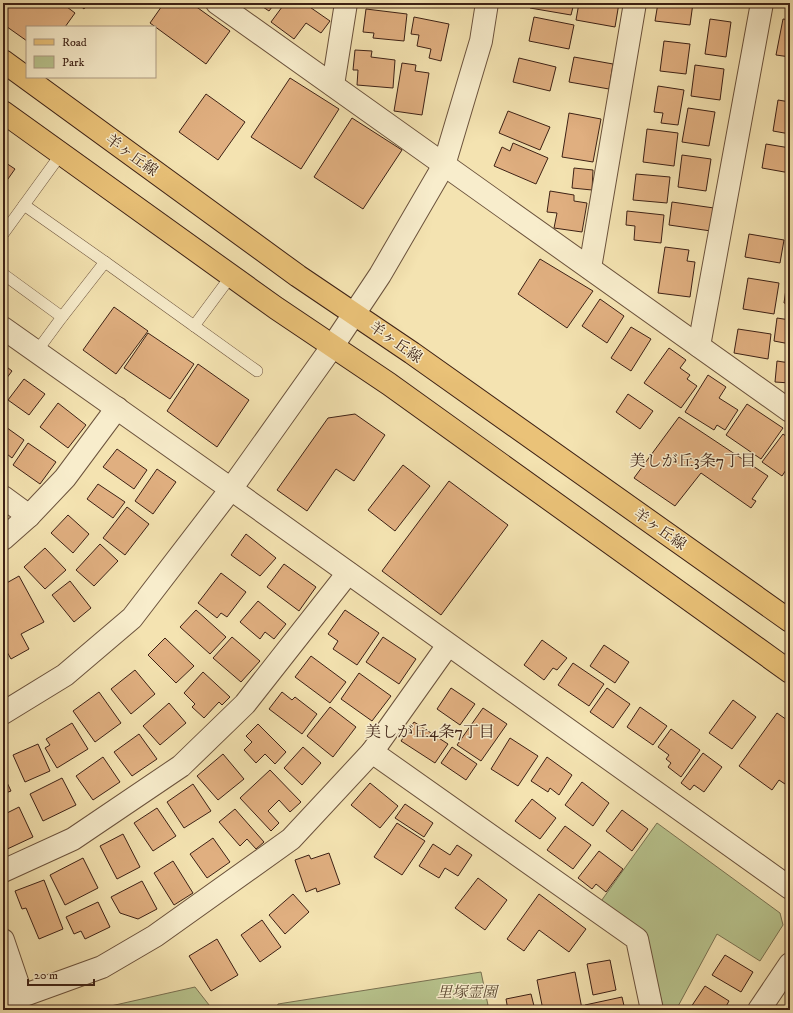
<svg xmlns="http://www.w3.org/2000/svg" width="793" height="1013" font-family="'IM FELL DW Pica','Noto Serif JP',serif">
<rect width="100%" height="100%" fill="#f4e3b1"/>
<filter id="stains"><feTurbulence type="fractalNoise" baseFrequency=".005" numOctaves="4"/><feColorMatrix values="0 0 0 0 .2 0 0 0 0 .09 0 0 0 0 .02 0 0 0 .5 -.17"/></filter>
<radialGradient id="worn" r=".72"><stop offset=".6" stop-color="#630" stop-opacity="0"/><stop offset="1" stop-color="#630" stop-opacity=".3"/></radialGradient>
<g fill="#b8c48e" stroke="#7a7252">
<polygon points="657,823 780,913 783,925 760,961 717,934 676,1010 664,1010 644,935 599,904"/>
<polygon points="481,972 489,1010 276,1010 278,1004"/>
<polygon points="195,987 213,1010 93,1010"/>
</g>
<g fill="#e0af80" stroke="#3d2115">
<polygon points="3,3 64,3 63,4 75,13 65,27 27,27 27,41 3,24"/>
<polygon points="77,3 88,3 84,9"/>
<polygon points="164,3 191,3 230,31 206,64 150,23"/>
<polygon points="257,3 275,3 269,11"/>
<polygon points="285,3 304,3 330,21 321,33 306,23 294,39 271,22"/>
<polygon points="414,3 438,3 438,6"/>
<polygon points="531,3 574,3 571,15 530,8"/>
<polygon points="579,3 619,3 615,27 576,20"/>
<polygon points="658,3 693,3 690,25 655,21"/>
<polygon points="779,3 790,3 790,7 779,5"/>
<polygon points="366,9 407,14 404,41 373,38 374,33 363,32"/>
<polygon points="414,17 449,24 441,61 429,58 431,49 417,46 419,35 411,34"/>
<polygon points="534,17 574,25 569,49 529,41"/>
<polygon points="710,19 731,22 726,57 705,54"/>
<polygon points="783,19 790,20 790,57 776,55"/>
<polygon points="664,41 690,44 686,74 660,71"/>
<polygon points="355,50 372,51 371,57 395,60 393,88 357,85 358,70 353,70"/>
<polygon points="574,57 613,64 609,89 569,82"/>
<polygon points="519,58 556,67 550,91 513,82"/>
<polygon points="402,63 416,65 415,71 429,73 422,115 394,111"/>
<polygon points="695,65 724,69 720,100 691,96"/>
<polygon points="290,78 339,109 301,169 251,137"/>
<polygon points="658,86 684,90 678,125 661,123 663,113 654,112"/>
<polygon points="206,94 245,122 218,160 179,132"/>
<polygon points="778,100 790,102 790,134 773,131"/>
<polygon points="688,108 715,112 709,146 682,142"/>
<polygon points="508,111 550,127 540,150 499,133"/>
<polygon points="569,113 601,119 593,162 562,157"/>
<polygon points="352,118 402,150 363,209 314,177"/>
<polygon points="647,129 678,133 674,166 643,162"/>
<polygon points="513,143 548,158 536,184 494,166 502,147 510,151"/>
<polygon points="766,144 790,148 790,173 762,168"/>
<polygon points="682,155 711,159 706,191 678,187"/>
<polygon points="3,161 15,169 3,186"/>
<polygon points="574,168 593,170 592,190 572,188"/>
<polygon points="636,174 670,177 667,203 633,200"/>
<polygon points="550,191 574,195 574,201 587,203 582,232 554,228 557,213 547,212"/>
<polygon points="672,202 714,208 711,231 669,225"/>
<polygon points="627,211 664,215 661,243 634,240 635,226 626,225"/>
<polygon points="749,234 784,240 780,263 745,257"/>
<polygon points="665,247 689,250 687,261 695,262 690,297 658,293"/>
<polygon points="540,259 593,291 567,328 518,294"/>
<polygon points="788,275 790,275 790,304 784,303"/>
<polygon points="748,278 779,283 774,314 743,309"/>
<polygon points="600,299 624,316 607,343 582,326"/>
<polygon points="114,307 148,331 116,374 83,350"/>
<polygon points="777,318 790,320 790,344 774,341"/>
<polygon points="631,327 651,339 631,371 611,358"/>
<polygon points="738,329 771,334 768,359 734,353"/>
<polygon points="148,333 194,364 170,399 124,368"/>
<polygon points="669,348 686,360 680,368 690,375 687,379 697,386 681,408 644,383"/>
<polygon points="777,361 790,363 790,383 775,382"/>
<polygon points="3,364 12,371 3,383"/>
<polygon points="198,364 249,400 217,447 167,411"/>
<polygon points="708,375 726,387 719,398 738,410 725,430 717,425 714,430 685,412"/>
<polygon points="24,379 45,394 29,415 8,400"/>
<polygon points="628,394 653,411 640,429 616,412"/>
<polygon points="58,403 86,425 68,448 40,427"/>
<polygon points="747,404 783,428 761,459 726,435"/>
<polygon points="355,414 385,435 354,481 336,469 307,511 277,490 328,418"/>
<polygon points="679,417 768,476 752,499 756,501 751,508 701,473 675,506 634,478"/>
<polygon points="3,425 24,440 12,458 3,451"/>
<polygon points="783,434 790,439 790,464 782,476 762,462"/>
<polygon points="28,443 56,462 40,484 13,465"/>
<polygon points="117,449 147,470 134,489 103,467"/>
<polygon points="403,465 430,486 395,531 368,510"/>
<polygon points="157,469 176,482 153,514 135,501"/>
<polygon points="449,481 508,525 441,615 382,571"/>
<polygon points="98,484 125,502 113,518 87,499"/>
<polygon points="127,507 149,524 125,555 103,538"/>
<polygon points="68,515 89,534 73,553 51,533"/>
<polygon points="246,534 276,558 260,576 231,555"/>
<polygon points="100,544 118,561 94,586 76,570"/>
<polygon points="45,548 66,570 45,589 24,567"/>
<polygon points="284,564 316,587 299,611 267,587"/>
<polygon points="221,573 246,592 227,617 221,613 217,618 198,603"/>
<polygon points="19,576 44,622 21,634 29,649 11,659 3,645 3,585"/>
<polygon points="70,581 91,608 74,622 52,595"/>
<polygon points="258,601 286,624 274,639 265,632 260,639 240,622"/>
<polygon points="196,610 226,637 210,654 180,627"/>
<polygon points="345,610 379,633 357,665 333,649 338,641 328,634"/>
<polygon points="232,637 260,661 241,682 213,658"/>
<polygon points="383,637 416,659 399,684 366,662"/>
<polygon points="165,638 194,666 176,683 148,655"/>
<polygon points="542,640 567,658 557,670 553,668 544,680 524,665"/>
<polygon points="604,645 629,662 615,683 590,666"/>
<polygon points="311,656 346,682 330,703 295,677"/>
<polygon points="573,663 604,684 589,706 558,685"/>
<polygon points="135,670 155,694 131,714 111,689"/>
<polygon points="203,672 230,697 222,705 219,702 204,718 192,707 195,704 184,693"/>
<polygon points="359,673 391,696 372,721 341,699"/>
<polygon points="451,688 475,704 460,725 437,709"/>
<polygon points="607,688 630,704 613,728 590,712"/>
<polygon points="99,692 121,723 95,742 73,711"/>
<polygon points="282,692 292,700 295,697 317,714 302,734 269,709"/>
<polygon points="733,700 756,717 732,749 709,733"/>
<polygon points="169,703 186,723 160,745 143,726"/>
<polygon points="330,707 356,727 333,757 307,736"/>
<polygon points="640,707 667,726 653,745 627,727"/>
<polygon points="483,708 507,724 481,761 457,745"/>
<polygon points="777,713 790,722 790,777 785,784 779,780 772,790 739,766"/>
<polygon points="414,722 448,744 435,763 401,741"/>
<polygon points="72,723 88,749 57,768 45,748 50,745 46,739"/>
<polygon points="258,724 286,752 275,764 265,754 256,763 244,750 252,742 246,736"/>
<polygon points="671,729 700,750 681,777 668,767 671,763 666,759 669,755 658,747"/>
<polygon points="139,734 157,759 132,776 114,752"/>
<polygon points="510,738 538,756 518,786 491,769"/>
<polygon points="38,744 50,771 25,782 13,755"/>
<polygon points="303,747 321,763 302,785 284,768"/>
<polygon points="452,747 477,764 466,780 441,763"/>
<polygon points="703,753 722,767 704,792 694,785 690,790 681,783"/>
<polygon points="223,754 244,779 218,800 197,776"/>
<polygon points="103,757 120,782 93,800 76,776"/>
<polygon points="547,757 572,775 559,795 550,788 548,792 531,781"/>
<polygon points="270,770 301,802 290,812 279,800 268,811 279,823 271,831 240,798"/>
<polygon points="3,774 11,791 3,794"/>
<polygon points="62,778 76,805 43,821 30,794"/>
<polygon points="582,782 609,803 593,826 565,805"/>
<polygon points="370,783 398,806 380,828 351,805"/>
<polygon points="193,784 211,811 184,828 167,802"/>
<polygon points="532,799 556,818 540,839 515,821"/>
<polygon points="405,804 433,823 424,837 395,818"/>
<polygon points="19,807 33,837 3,851 3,815"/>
<polygon points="157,808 176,836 153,851 134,823"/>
<polygon points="235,809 264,842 256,849 247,839 240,846 219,822"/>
<polygon points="622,810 648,829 632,851 606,831"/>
<polygon points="397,823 425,841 402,875 374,857"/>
<polygon points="565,826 591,845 573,869 547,850"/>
<polygon points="123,834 140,867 117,879 100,846"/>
<polygon points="213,838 230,862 207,878 190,854"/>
<polygon points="433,844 450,855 457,845 472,855 458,876 445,868 439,878 419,866"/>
<polygon points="599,851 623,869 606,892 596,884 592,889 578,878"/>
<polygon points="329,853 340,884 317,892 316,888 306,892 295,860 309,855 311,859"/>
<polygon points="83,858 98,888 65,905 50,875"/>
<polygon points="173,861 193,893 174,905 154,873"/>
<polygon points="478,878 507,900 485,930 455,908"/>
<polygon points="44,880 63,929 39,939 26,908 22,909 15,891"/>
<polygon points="142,881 157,909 138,919 120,913 111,897"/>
<polygon points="293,894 309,912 285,934 269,915"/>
<polygon points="539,894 586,929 569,952 539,930 524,951 507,939"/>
<polygon points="98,902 110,927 85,939 81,931 74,934 66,917"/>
<polygon points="262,920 281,947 260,962 241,935"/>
<polygon points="217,939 238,975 211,991 189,956"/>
<polygon points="725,955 753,972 741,992 712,975"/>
<polygon points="610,960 616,990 593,995 587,964"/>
<polygon points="575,972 582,1009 543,1010 537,980"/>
<polygon points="705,986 729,1001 724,1010 689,1010"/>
<polygon points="531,994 535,1010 508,1010 506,999"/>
<polygon points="622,997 625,1010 586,1010 585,1005"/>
</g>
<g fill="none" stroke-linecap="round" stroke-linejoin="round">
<defs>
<g id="service">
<polyline points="24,205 105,262"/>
<polyline points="3,234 61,154"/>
<polyline points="3,274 62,317 105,262 257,371"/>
<polyline points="194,326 231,276"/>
<polyline points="37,351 62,317"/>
</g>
<g id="minor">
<polyline points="217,3 790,411"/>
<polyline points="333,85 346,3"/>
<polyline points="590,268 635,3"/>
<polyline points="3,328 231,489 790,888"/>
<polyline points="699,346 762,3"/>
<polyline points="3,497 29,516"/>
<polyline points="3,539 29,516 65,478 117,408"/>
<polyline points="372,752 637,939 652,1010"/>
<polyline points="3,871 73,839 181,766 245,704 348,573"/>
<polyline points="3,940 22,996"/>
<polyline points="3,1002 22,996 102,967 155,936 291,839 372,752 448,645"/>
<polyline points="759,1010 790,964"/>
</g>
<polyline id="tertiary" points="3,713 65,675 132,618 231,489 332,347 380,275 444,165 481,41 487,3"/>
<g id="primary">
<polyline points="3,61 298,276 412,353 790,621"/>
<polyline points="3,112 276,308 389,384 790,672"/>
</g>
</defs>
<use href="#service" stroke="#6b523c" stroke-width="12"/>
<use href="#minor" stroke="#6b523c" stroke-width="24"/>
<use href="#tertiary" stroke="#6b523c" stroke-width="24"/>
<use href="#primary" stroke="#3d2115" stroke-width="24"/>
<use href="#service" stroke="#f8edcc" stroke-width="11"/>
<use href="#minor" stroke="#f8edcc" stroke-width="22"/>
<use href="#tertiary" stroke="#f8edcc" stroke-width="22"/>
<use href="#primary" stroke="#eac278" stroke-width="22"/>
</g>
<g text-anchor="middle" stroke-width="3" stroke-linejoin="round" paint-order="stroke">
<g font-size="15" fill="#3d2115" stroke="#f8edcc">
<text transform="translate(132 155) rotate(36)" y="5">羊ヶ丘線</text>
<text transform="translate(396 342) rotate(35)" y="5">羊ヶ丘線</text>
<text transform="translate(660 529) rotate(35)" y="5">羊ヶ丘線</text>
</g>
<g font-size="15" font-style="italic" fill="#5c4a33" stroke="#f8edcc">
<text x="467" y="997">里塚霊園</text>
</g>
<g font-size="16" fill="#3d2115" stroke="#f8edcc">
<text x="693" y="466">美しが丘3条7丁目</text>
<text x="430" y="737">美しが丘4条7丁目</text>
</g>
</g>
<rect width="793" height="1013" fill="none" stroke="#f4e3b1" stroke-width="16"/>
<rect x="4" y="4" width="785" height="1005" fill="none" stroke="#3d2115" stroke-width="2"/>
<rect x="8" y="8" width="777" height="997" fill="none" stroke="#3d2115"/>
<rect x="26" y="26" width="130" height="52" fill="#f8edcc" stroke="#ad9b83"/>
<rect x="34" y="39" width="20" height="6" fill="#eac278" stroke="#ad9b83"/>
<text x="62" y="46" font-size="12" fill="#3d2115">Road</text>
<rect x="34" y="56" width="20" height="12" fill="#b8c48e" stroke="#ad9b83"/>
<text x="62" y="66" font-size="12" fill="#3d2115">Park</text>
<path d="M28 979v6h66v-6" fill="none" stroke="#3d2115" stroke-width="2"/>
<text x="34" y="979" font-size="12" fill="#3d2115" stroke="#f8edcc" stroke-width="3" paint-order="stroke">20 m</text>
<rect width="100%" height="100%" filter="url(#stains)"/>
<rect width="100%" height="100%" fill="url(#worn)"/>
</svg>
